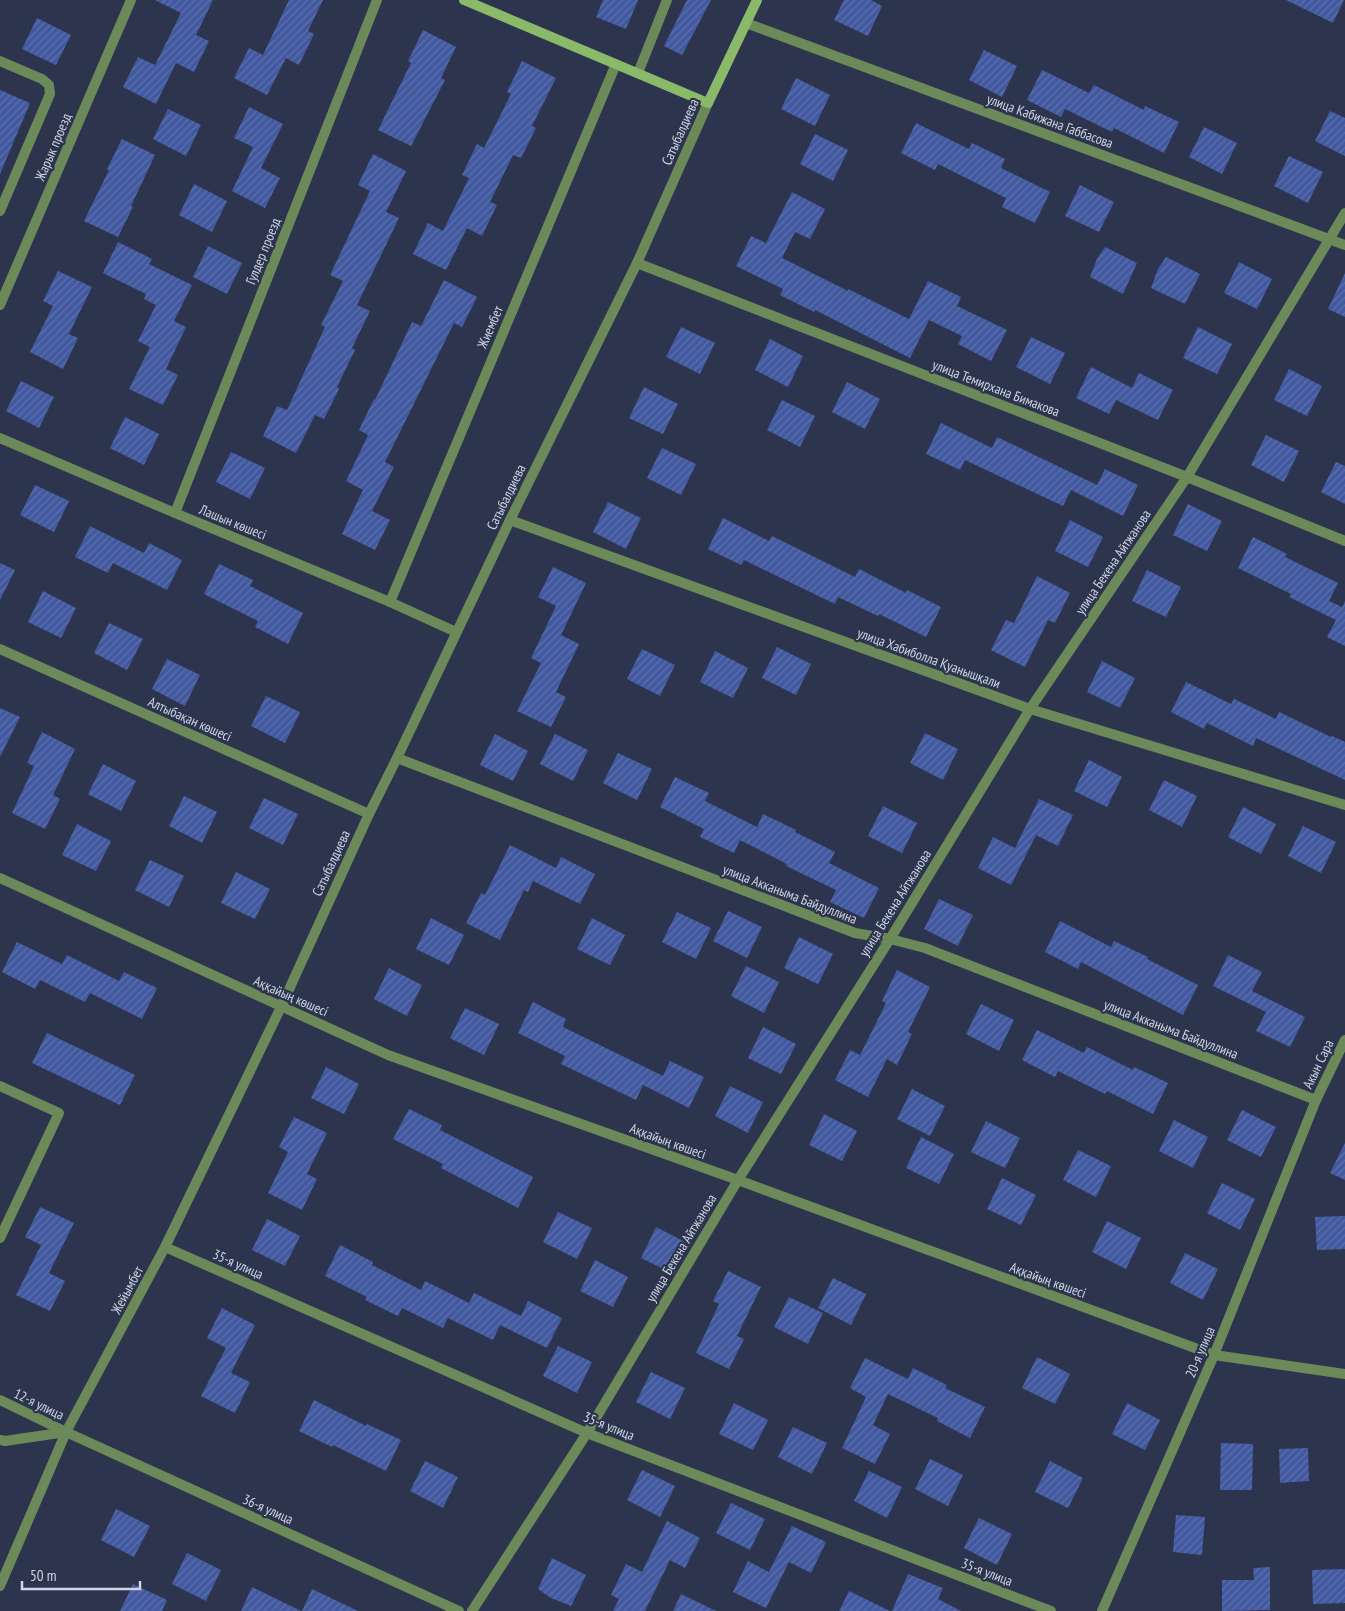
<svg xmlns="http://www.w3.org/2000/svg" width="1345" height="1611" font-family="'PT Sans Narrow',sans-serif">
<defs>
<pattern id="building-hatch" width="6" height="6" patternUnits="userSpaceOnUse" patternTransform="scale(1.25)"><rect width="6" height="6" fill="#4259a0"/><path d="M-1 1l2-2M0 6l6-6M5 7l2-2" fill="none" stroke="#5c70ad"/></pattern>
</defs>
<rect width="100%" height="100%" fill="#2c354d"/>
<g fill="url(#building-hatch)">
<polygon points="155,0 213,0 196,35 209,41 194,72 176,63 156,104 123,87 138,57 155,65 181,13"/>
<polygon points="289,0 323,0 308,31 314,34 299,65 286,58 267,95 234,78 249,48 263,55"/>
<polygon points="603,0 638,0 626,29 596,17"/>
<polygon points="687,0 711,0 682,55 664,46"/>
<polygon points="844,0 871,0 882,6 868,36 834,20"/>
<polygon points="1286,0 1344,0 1333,23"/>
<polygon points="37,18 71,35 56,65 22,49"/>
<polygon points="423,30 456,47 441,78 445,80 411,146 378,130 411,63 408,61"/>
<polygon points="984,50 1017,66 1002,97 969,80"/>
<polygon points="522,61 556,78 532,126 536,128 521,158 513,155 490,202 497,205 482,236 467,228 446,270 413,254 428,223 443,231 469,178 462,175 477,144 484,148 511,94 507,92"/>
<polygon points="1042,70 1089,93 1094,85 1144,110 1145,106 1179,122 1164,153 1114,128 1112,132 1065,109 1061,117 1027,100"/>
<polygon points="796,78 830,95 815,126 781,109"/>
<polygon points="0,90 30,103 0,174"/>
<polygon points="249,107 283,124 261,168 280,178 265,208 232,191 253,147 234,138"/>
<polygon points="168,109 201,125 186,156 153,139"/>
<polygon points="1330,111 1345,118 1345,156 1315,141"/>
<polygon points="916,123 969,149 972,143 1005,159 1001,168 1050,192 1035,223 1002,207 1006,198 938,164 935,170 901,153"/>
<polygon points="1204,127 1237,143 1222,174 1189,157"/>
<polygon points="815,134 848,150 833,181 800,164"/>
<polygon points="122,139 155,155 131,206 133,207 118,237 84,221 109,170 107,169"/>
<polygon points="373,154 406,171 386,212 399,218 357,305 370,311 352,348 355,350 337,387 339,389 324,419 315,415 296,453 263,436 277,406 287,410 325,327 321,325 343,281 330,275 370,191 358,185"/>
<polygon points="1289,156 1323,172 1308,203 1274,186"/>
<polygon points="194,184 227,201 212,232 179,215"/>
<polygon points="1080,185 1114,202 1099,232 1065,216"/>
<polygon points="792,192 825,209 810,239 795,232 782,258 848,291 848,289 909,319 928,281 961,297 957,306 1007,330 991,361 958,344 962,336 929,320 910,358 815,310 814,312 780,295 783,289 736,266 751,236 766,243"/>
<polygon points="118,242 152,259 149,264 192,285 174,321 186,327 166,369 178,375 163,405 129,389 150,347 138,341 156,305 144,299 146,294 103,273"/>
<polygon points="208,246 242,263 227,294 193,277"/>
<polygon points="1105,247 1137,263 1123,294 1090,277 1097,259"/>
<polygon points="1166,257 1200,274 1185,304 1151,288 1158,269"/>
<polygon points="1239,262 1272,279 1257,309 1224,293"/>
<polygon points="58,271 92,287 69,334 78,338 63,369 30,352 53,306 43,301"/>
<polygon points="1345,273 1345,317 1328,309"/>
<polygon points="444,280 477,297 462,327 454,323 385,462 394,467 372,511 390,520 375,550 342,534 363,490 346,481 368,435 359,430 374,399 375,400 412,322 421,326"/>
<polygon points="681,327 715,343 700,374 666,357"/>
<polygon points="1198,327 1232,344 1217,374 1183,358"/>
<polygon points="1031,337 1065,353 1050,384 1016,367"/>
<polygon points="770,339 803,356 788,387 755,370"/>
<polygon points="1091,367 1132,388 1139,373 1173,390 1158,420 1116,400 1109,414 1076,398"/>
<polygon points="1289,369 1322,386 1307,416 1274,400"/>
<polygon points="21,381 54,397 39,428 6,411"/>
<polygon points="847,382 880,399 865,429 832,412"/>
<polygon points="644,387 678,404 663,434 629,418"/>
<polygon points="782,400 815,416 800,447 767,430"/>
<polygon points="125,417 159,434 144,465 110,448"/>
<polygon points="941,423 992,448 997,437 1097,485 1105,469 1138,485 1123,516 1071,490 1063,506 965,460 960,470 926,454"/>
<polygon points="1266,435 1299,451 1284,482 1251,465"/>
<polygon points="662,448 696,464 681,495 647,478"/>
<polygon points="231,452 265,468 250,499 216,482"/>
<polygon points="1336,462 1345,466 1345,504 1321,492"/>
<polygon points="35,485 69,501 54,532 20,515"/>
<polygon points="608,502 641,518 626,549 593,532"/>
<polygon points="1188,504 1222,521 1207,551 1173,535"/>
<polygon points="723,518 769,541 772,536 855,577 859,569 906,593 907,590 941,607 926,637 879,614 878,616 838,597 835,604 744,560 741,565 708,549"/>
<polygon points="1070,520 1103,537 1088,567 1055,551"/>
<polygon points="90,526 144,553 149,543 182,560 167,590 113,563 108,573 75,557"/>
<polygon points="1253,537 1287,554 1285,557 1338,583 1329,601 1342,607 1345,601 1345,646 1327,637 1336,620 1289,597 1291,594 1238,568"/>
<polygon points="0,563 15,570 0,600"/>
<polygon points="219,564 253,580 250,586 303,613 288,644 255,627 258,621 204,594"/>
<polygon points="553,567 586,583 561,635 579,644 556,692 566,697 551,727 517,711 541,663 531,658 556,606 538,597"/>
<polygon points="1147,570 1181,587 1166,617 1132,601"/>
<polygon points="1037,576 1070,593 1055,623 1048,620 1025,667 991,650 1006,620 1014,623"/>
<polygon points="43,591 76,608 61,638 28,622"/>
<polygon points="109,623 143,639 127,670 94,653"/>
<polygon points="777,647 811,664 796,695 762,678"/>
<polygon points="642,649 675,665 660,696 627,679"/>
<polygon points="715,651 748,668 733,698 700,682"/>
<polygon points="167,659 200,675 185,706 152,689"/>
<polygon points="1102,661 1135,678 1120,708 1087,692"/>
<polygon points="1186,682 1231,704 1234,699 1276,719 1279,712 1331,737 1332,736 1345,742 1345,780 1256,738 1253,746 1207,723 1204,729 1171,712"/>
<polygon points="266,696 300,712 285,743 251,726"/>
<polygon points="0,708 20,717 0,757"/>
<polygon points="42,732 75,749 53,795 60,799 45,829 12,813 34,766 27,763"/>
<polygon points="925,733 958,749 943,780 910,763"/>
<polygon points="495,734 528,751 513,781 480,765"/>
<polygon points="555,734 588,750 573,781 540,764"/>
<polygon points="618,753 652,769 637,800 603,783"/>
<polygon points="1089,760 1122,777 1107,807 1074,791"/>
<polygon points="103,764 136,781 121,811 88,794"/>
<polygon points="675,777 709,793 705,801 757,827 763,814 796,830 795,832 835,852 829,863 879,888 864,918 830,902 836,890 786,866 787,864 740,840 734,853 700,837 704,829 660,807"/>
<polygon points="1164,780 1197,796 1182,827 1149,810"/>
<polygon points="184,796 217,812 202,843 169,826"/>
<polygon points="264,798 298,814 283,845 249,828"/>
<polygon points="1039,799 1073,815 1058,846 1036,835 1011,885 978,868 993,837 1015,848"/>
<polygon points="883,806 917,823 902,853 868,836"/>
<polygon points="1243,807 1276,824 1261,854 1228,837"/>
<polygon points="77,824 111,841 96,871 62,855"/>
<polygon points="1303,826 1336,842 1321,873 1288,856"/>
<polygon points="510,845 556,868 561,857 595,874 580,904 533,881 528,892 524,890 500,940 466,923 481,893 485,895"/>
<polygon points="150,860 184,876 169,907 135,890"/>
<polygon points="236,872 270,889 255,919 221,903"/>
<polygon points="939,899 973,915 958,946 924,929"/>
<polygon points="728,911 762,927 747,958 713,941"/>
<polygon points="677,912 711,928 696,959 662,942"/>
<polygon points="431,918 464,935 449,965 416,949"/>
<polygon points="592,918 625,935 610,965 577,949"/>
<polygon points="1060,921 1111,947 1114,941 1148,957 1147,959 1198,985 1183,1015 1081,962 1078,969 1045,952"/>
<polygon points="799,937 833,954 818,984 784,968"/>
<polygon points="17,942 62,964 67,955 119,981 124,972 157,988 142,1019 90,993 85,1002 40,980 35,989 2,972"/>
<polygon points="1228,955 1262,972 1252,991 1305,1017 1290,1047 1256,1031 1266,1012 1213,986"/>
<polygon points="746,966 779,982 764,1013 731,996"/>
<polygon points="389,968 422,985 407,1016 374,999"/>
<polygon points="897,970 930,987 908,1032 912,1034 897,1065 887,1059 868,1097 835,1080 850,1050 860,1055 886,1003 882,1001"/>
<polygon points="533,1002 566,1019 563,1027 663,1076 670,1061 704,1077 689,1108 643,1085 636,1100 561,1064 565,1056 518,1033"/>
<polygon points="981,1004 1014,1020 999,1051 966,1034"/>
<polygon points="465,1008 499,1024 484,1055 450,1038"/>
<polygon points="763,1027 796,1044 781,1074 748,1058"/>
<polygon points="1037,1030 1084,1053 1087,1047 1133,1070 1134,1067 1168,1083 1153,1114 1107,1091 1105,1094 1058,1071 1055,1077 1022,1060"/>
<polygon points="47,1033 135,1075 120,1105 32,1063"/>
<polygon points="326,1067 359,1084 344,1114 311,1098"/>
<polygon points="730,1086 763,1102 748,1133 715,1116"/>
<polygon points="912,1089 945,1106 930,1136 897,1119"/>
<polygon points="409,1109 442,1125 440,1130 533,1177 518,1208 441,1168 443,1164 393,1139"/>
<polygon points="1242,1110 1276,1127 1261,1157 1227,1140"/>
<polygon points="824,1114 857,1131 842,1161 809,1145"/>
<polygon points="294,1117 327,1133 307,1174 317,1179 302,1210 268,1193 288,1152 279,1147"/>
<polygon points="1174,1120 1208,1137 1193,1168 1159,1151"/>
<polygon points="986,1121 1020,1138 1005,1168 971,1152"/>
<polygon points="921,1137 954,1154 939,1184 906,1168"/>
<polygon points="1345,1143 1345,1180 1330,1173"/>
<polygon points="1078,1150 1111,1166 1096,1197 1063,1180"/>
<polygon points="1002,1178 1036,1195 1021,1225 987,1209"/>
<polygon points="1222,1183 1255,1199 1240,1230 1207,1213"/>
<polygon points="40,1207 74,1223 49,1273 65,1281 50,1311 16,1295 41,1245 25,1237"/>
<polygon points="558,1212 592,1228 577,1259 543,1242"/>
<polygon points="1345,1216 1345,1249 1317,1250 1315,1217"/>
<polygon points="267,1219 300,1236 285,1266 252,1250"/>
<polygon points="1107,1221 1141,1238 1126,1269 1092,1252"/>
<polygon points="656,1227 689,1244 674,1274 641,1258"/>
<polygon points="340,1245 373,1262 372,1265 421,1290 425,1281 469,1303 474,1293 521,1316 528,1301 562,1318 547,1348 500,1325 493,1340 448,1318 443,1328 402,1308 398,1316 365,1300 367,1297 325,1276"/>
<polygon points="1185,1253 1218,1269 1203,1300 1170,1283"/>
<polygon points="595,1260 628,1277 613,1307 580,1291"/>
<polygon points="728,1271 761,1287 737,1336 744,1339 729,1369 696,1353 719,1304 713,1301"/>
<polygon points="833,1278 866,1294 851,1325 818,1308"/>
<polygon points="789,1297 823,1313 808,1344 774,1327"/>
<polygon points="222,1308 255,1325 231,1373 250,1382 235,1413 201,1396 226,1348 207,1338"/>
<polygon points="558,1346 592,1362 577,1393 543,1376"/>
<polygon points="1037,1357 1070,1374 1055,1404 1022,1388"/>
<polygon points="865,1358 908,1379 913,1368 947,1385 945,1388 985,1407 970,1438 937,1421 938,1418 888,1394 873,1425 890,1434 875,1464 842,1448 866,1397 850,1388"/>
<polygon points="651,1372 685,1388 670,1419 636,1402"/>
<polygon points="314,1400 366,1426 367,1424 401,1440 386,1471 333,1445 332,1447 299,1431"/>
<polygon points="734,1403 768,1420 753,1450 719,1434"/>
<polygon points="1127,1403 1160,1420 1145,1450 1112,1434"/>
<polygon points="793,1427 827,1443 812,1474 778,1457"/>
<polygon points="1221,1443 1253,1444 1252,1490 1220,1490"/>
<polygon points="1308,1448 1309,1481 1280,1483 1279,1449"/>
<polygon points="930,1459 963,1475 948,1506 915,1489"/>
<polygon points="425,1461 458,1477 443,1508 410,1491"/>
<polygon points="1050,1461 1083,1478 1068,1508 1035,1492"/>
<polygon points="642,1470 675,1486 660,1517 627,1500"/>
<polygon points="869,1471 902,1487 887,1518 854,1501"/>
<polygon points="731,1503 765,1519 750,1550 716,1533"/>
<polygon points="116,1509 150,1526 134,1557 101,1540"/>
<polygon points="1176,1515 1205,1517 1202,1555 1173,1552"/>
<polygon points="979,1518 1012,1534 997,1565 964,1548"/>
<polygon points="667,1521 700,1538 685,1568 670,1560 645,1611 613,1611 619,1599 611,1595 626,1564 642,1572"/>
<polygon points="792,1526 826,1542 811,1573 789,1562 766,1608 733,1592 748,1561 769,1572"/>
<polygon points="187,1553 221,1570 206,1601 172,1584"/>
<polygon points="552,1558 586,1575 571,1606 551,1598 538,1589"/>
<polygon points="1270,1567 1270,1610 1222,1611 1222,1580 1254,1580 1253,1568"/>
<polygon points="1345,1569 1345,1603 1313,1604 1312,1570"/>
<polygon points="908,1574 943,1588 938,1599 961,1611 892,1611"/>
<polygon points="133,1584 167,1600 162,1611 120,1611"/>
<polygon points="252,1587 301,1611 241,1611"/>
<polygon points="312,1589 358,1611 302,1611"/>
<polygon points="849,1591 890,1611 839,1611"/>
<polygon points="681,1594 716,1611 673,1611"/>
</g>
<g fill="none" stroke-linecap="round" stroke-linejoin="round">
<g stroke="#6c8a59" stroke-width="10">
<polyline points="746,23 1345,245"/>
<polyline points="0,61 42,79 49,85 50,94 0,211"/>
<polyline points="638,73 667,0"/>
<polyline points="637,263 1187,477 1345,541"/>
<polyline points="0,305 131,0"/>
<polyline points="0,438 175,513 390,602 456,632"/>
<polyline points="175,513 377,0"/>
<polyline points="510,520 1030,709 1345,805"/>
<polyline points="390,602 616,64"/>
<polyline points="0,649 369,814"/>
<polyline points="397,758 855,933 890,939 925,948 1316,1100"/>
<polyline points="0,878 388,1055 738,1180 1214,1355 1345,1374"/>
<polyline points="0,1086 59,1113 0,1238"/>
<polyline points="165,1247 587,1433 1051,1611"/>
<polyline points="0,1400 66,1432 459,1611"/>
<polyline points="0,1440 5,1441 66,1432"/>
<polyline points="0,1586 66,1432 165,1247 281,1007 369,814 397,758 510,520 637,263 708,103"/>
<polyline points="472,1611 587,1433 738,1180 890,939 1030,709 1187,477 1345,213"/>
<polyline points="1102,1611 1214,1355 1316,1100 1345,1040"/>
</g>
<polyline stroke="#8ab969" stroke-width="10" points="464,0 708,103 757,0"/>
</g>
<g text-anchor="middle" stroke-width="4.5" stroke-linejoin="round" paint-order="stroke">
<g font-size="14" fill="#cfd5e4" stroke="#2c354d">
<text transform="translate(1050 121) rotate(20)" y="5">улица Кабижана Габбасова</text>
<text transform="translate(680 132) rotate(-66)" y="5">Сатыбалдиева</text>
<text transform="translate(53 147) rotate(-67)" y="5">Жарык проезд</text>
<text transform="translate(263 251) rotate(-68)" y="5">Гулдер проезд</text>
<text transform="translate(490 327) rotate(-67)" y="5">Жиембет</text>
<text transform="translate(996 388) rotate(21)" y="5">улица Темирхана Бимакова</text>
<text transform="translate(506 497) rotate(-64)" y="5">Сатыбалдиева</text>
<text transform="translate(233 522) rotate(22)" y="5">Лашын көшесі</text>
<text transform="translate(1113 562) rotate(-56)" y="5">улица Бекена Айтжанова</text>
<text transform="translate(929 658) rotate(20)" y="5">улица Хабиболла Қуанышқали</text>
<text transform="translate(190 719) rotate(24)" y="5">Алтыбақан көшесі</text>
<text transform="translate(331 863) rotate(-65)" y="5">Сатыбалдиева</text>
<text transform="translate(790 894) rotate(21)" y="5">улица Акканыма Байдуллина</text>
<text transform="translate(895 903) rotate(-58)" y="5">улица Бекена Айтжанова</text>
<text transform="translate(291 996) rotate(24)" y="5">Аққайың көшесі</text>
<text transform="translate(1171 1029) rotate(21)" y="5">улица Акканыма Байдуллина</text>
<text transform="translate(1318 1064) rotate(-64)" y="5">Акын Сара</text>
<text transform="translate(668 1141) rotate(20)" y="5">Аққайың көшесі</text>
<text transform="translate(681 1248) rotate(-59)" y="5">улица Бекена Айтжанова</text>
<text transform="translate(238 1264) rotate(24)" y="5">35-я улица</text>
<text transform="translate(1048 1280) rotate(20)" y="5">Аққайың көшесі</text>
<text transform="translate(127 1290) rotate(-62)" y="5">Жейымбет</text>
<text transform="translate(1200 1352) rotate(-67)" y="5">20-я улица</text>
<text transform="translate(39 1404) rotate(26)" y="5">12-я улица</text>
<text transform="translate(609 1426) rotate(22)" y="5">35-я улица</text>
<text transform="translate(268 1509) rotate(24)" y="5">36-я улица</text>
<text transform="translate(987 1572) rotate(21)" y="5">35-я улица</text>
</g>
</g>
<path d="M22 1581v8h118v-8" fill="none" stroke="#cfd5e4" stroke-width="2.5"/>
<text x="30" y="1581" font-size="15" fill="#cfd5e4" stroke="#2c354d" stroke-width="4" paint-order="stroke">50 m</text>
</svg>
